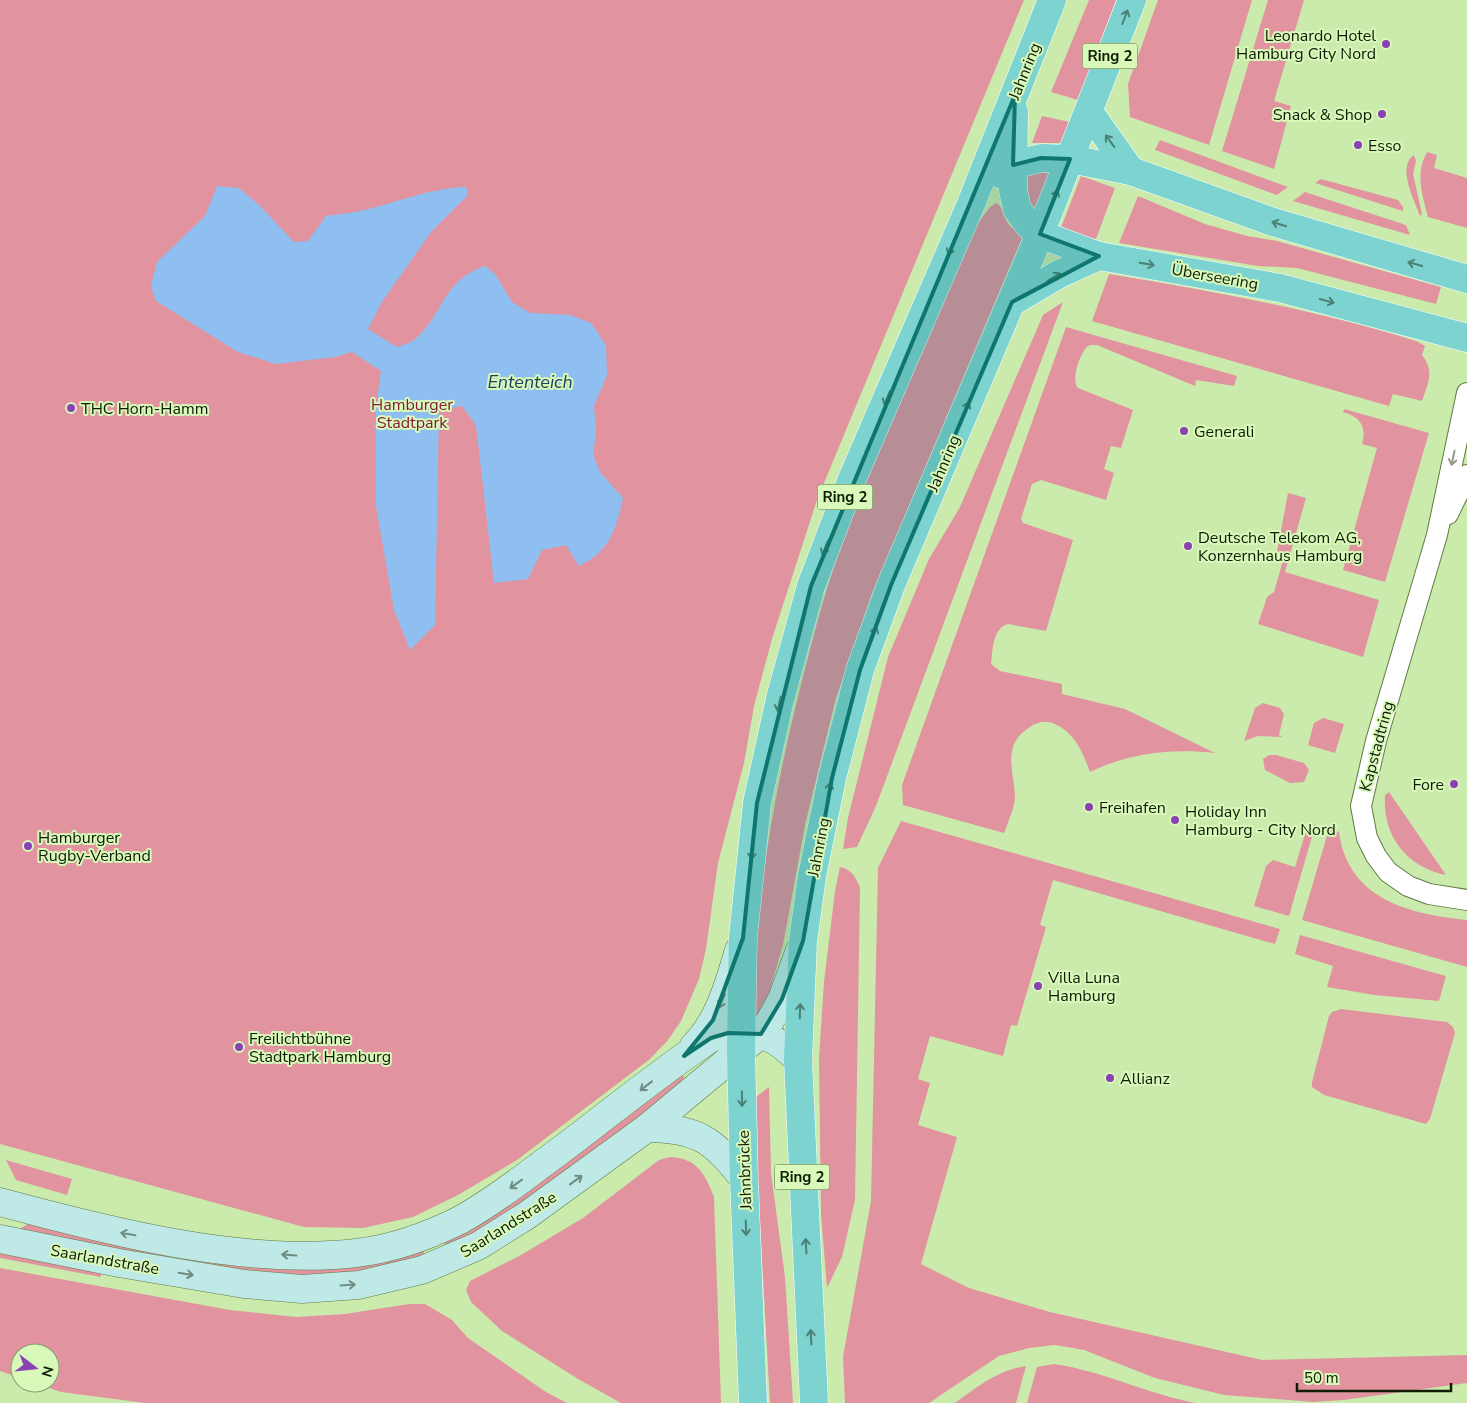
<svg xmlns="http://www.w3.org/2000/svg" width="1467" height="1403" font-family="'Nunito Sans',sans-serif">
<rect width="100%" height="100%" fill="#cbebad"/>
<g fill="#e1949f">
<polygon points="0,0 1024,0 817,500 772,639 754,706 744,763 718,863 706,949 699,979 681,1021 668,1040 650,1059 517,1160 458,1195 413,1217 363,1228 304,1227 0,1144"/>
<polygon points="1089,0 1116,0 1078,100 1051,92"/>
<polygon points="1158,0 1252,0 1209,145 1130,117 1128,84"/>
<polygon points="1268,0 1304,0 1274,101 1291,106 1274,169 1222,151"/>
<polygon points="1042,116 1070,122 1061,143 1032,143"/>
<polygon points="1160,140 1288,187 1277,195 1155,150"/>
<path d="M 1427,152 L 1437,155 L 1434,168 L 1467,178 L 1467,228 L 1428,217 C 1422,193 1415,174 1427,152 Z"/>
<path d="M 1414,155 L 1416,161 L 1413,174 L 1422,214 L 1420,216 C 1415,201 1396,167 1414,155 Z"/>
<polygon points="1036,172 1049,173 1036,208 1030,206 1026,176"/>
<polygon points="1081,176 1115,188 1096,239 1082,237 1060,230"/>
<polygon points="1321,179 1398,200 1403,207 1403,211 1315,183"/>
<polygon points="1305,192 1406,225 1410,235 1293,201"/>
<polygon points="1138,196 1205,224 1247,236 1277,241 1441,287 1436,304 1297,268 1258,266 1119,243"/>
<path d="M 996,203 L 1000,206 L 1008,224 L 1023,236 L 873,591 L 836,698 L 805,825 L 783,945 L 770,990 L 758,1021 L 753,1018 C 754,904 774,791 802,681 C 815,630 828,578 848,529 C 887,427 933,327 976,226 L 990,207 Z"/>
<path d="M 1109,274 C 1213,291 1316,310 1416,341 L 1425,346 L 1422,355 C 1435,372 1428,383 1422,401 L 1393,394 L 1389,406 L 1092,321 Z"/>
<polygon points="1063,302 876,806 857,847 843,849 848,818 888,657 929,559 960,507 1043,315"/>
<path d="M 1066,327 L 1237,376 L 1234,386 L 1196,380 L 1195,386 L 1097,345 C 1093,345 1089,344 1086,348 C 1079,356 1071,380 1078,388 L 1133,410 L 1121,448 L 1111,446 L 1104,469 L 1114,473 L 1106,500 L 1041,480 L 1032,484 L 1021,519 L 1023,523 L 1073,540 L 1046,631 L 1008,624 C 992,629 993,650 991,664 L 1000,671 L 1062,684 L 1062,694 L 1125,709 L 1215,753 C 1171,748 1129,753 1090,772 C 1083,753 1075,733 1055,724 C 1046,720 1037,722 1030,727 C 1001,745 1014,770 1015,796 C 1015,807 1008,822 1004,833 L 903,805 L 902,785 Z"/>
<path d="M 1344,409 L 1429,433 L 1385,582 L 1343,570 L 1377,448 L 1362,444 C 1367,426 1360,417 1343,412 Z"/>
<polygon points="1288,493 1306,498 1285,572 1379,600 1363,657 1258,624 1267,597 1274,592 1282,564 1281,556 1277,552"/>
<polygon points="1263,703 1280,708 1284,714 1279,735 1282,737 1258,736 1244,741 1255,708"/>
<polygon points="1323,718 1344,724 1335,753 1308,745 1314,723"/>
<polygon points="1269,755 1276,755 1304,763 1309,770 1304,782 1290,783 1265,770 1263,759"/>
<path d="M 1389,792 L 1446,875 C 1406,867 1382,835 1385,795 Z"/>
<polygon points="901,821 1280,929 1275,944 1053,880 1040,925 1046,927 1017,1026 1011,1025 1003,1056 930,1036 918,1079 930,1083 918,1125 957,1137 921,1264 969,1288 1050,1312 1262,1360 1467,1355 1467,1383 1344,1400 1313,1402 1224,1395 1155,1378 1084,1350 1055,1345 1029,1348 999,1356 929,1403 845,1403 843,1357 871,1201 878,868"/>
<polygon points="1316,823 1289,916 1254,906 1266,866 1273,860 1295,867 1305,834"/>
<path d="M 1329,829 L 1339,832 C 1348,900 1410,914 1467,920 L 1467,967 L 1302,920 Z"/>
<path d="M 840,867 C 852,869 856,878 860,888 L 855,1200 L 842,1257 L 827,1288 L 821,1214 L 819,1058 L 824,982 L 835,891 Z"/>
<polygon points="1300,935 1446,976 1439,1001 1374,995 1327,987 1333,966 1295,954"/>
<polygon points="1341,1009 1447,1022 1453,1027 1455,1033 1430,1119 1426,1124 1324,1095 1312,1087 1312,1082 1329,1016 1332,1012"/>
<polygon points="681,1072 686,1081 520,1206 447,1248 443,1240"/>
<polygon points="769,1087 771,1173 785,1277 793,1403 770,1403 753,1099"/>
<path d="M 670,1157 C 697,1158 705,1174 714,1197 L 721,1403 L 621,1403 L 578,1379 L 502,1331 L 471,1302 L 466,1290 L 470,1281 L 521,1255 L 583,1218 L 659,1160 Z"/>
<polygon points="6,1160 72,1179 67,1195 16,1180"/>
<polygon points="31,1222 94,1239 422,1248 426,1257 385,1269 311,1277 238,1272 18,1230"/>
<polygon points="0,1252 101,1272 101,1277 0,1258"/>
<polygon points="0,1268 230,1310 296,1317 345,1314 409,1304 425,1304 452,1320 468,1338 546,1392 567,1403 145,1403 61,1392 34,1383 50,1383 50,1353 20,1353 20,1378 0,1371"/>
<path d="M 1054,1364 C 1103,1371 1147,1394 1196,1403 L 1027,1403 L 1037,1367 Z"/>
<path d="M 1026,1366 L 1016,1403 L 955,1403 C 977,1387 998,1370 1026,1366 Z"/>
</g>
<path fill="#8fbff1" d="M 217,186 L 239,188 L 259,205 L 294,242 L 308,241 L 326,216 C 339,214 352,213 364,210 C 399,202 430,188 466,187 L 468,195 L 431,232 L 382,302 L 368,329 L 397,347 C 403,345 411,343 415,339 C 444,315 442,280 485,266 L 495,274 L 512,302 L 530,313 L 570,315 L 591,323 L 606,345 L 607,375 L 594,406 L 596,432 L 593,455 L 600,472 L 623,498 C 616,530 610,551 579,566 L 566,545 L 542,550 L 528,579 L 494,583 L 476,425 L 462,406 L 439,410 L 435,625 L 410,650 L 394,610 L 376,506 L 376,407 L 381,371 L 352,352 L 335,357 L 276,364 L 238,352 L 156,301 L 151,286 L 157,262 L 205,216 Z"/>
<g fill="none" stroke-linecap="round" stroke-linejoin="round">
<defs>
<g id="minor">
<polyline points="1467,393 1437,535 1376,741 1361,806 1367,838 1376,856 1388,872 1408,886 1429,894 1467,900"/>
<polyline points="1448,514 1467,475"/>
</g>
<g id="secondary">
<path d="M 694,1046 C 719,1021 729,984 739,950"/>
<path d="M 647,1128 C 699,1129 712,1139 744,1179"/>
<path d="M 0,1202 C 107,1231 244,1266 356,1253 C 391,1249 428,1236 460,1220 C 487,1205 513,1186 538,1167 C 596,1125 651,1078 711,1038 C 748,1026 771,1031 798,1060"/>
<polyline points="0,1239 119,1263 244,1284 302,1289 359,1285 422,1270 478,1246 526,1216 647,1128 741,1050 761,1034 770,1021 782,999 800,950"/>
</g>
<g id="primary">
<polyline points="1014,112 1013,190 1017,209 1029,225 1040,234 1099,256 1280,288 1467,338"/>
<polyline points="1089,112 1131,171"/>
<polyline points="1000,174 1013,165 1041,158 1070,159 1131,171 1273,222 1467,279"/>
<polyline points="1012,302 1059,274 1099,256"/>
<polyline points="753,1403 744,1179 741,1050 743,938 757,803 780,699 811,586 852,479 971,204 1052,0"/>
<polyline points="814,1403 798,1060 803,941 812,876 832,778 860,670 891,585 1040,234 1132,0"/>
</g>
</defs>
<use href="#minor" stroke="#5f7b42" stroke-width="22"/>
<use href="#secondary" stroke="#5f7b42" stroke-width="29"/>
<use href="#primary" stroke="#fff" stroke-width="29"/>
<use href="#minor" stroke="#fff" stroke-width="20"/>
<use href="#secondary" stroke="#bee9e7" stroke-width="28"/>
<use href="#primary" stroke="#7cd3cf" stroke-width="28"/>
</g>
<defs><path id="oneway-shaft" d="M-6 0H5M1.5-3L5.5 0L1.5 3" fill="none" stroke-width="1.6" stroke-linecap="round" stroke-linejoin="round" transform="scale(1.25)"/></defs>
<g stroke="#4b8074">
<use href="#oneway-shaft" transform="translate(1125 17) rotate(-69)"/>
<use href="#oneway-shaft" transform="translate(1110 141) rotate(-126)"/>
<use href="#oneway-shaft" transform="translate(1055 197) rotate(-68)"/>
<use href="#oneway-shaft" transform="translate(1279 224) rotate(-163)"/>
<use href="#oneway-shaft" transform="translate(951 248) rotate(113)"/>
<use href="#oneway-shaft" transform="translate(1147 264) rotate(10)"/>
<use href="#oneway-shaft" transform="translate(1415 264) rotate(-164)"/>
<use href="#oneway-shaft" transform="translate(1054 277) rotate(-30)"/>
<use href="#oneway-shaft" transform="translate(1327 301) rotate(15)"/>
<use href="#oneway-shaft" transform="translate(887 398) rotate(113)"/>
<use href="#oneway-shaft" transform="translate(966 409) rotate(-67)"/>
<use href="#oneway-shaft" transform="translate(825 548) rotate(111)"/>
<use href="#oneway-shaft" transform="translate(874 634) rotate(-70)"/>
<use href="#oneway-shaft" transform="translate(779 704) rotate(103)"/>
<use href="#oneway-shaft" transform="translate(829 790) rotate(-79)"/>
<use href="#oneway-shaft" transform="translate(752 852) rotate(96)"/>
<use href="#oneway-shaft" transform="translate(800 1011) rotate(-88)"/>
<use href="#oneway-shaft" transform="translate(742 1099) rotate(89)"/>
<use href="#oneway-shaft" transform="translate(746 1228) rotate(88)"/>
<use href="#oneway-shaft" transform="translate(806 1246) rotate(-93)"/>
<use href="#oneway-shaft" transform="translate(811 1337) rotate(-93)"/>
</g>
<use stroke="#93988e" href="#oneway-shaft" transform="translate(1453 458) rotate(102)"/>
<g stroke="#708c81">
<use href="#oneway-shaft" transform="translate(722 1001) rotate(113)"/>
<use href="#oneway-shaft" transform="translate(646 1086) rotate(142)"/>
<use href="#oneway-shaft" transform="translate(576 1180) rotate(-36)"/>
<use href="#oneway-shaft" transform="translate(516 1184) rotate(144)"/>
<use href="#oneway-shaft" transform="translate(128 1234) rotate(-170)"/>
<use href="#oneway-shaft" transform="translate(289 1255) rotate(-176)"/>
<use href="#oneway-shaft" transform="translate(186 1274) rotate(9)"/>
<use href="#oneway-shaft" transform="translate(348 1285) rotate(-4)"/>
</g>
<path fill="#0f766e" fill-opacity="0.2" stroke="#0f766e" stroke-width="4" stroke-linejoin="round" d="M 1015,95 L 1013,165 L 1041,158 L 1070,159 L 1040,234 L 1099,256 L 1012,302 L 891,585 L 860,670 L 832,778 L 803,941 L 782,999 L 761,1034 L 728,1033 L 711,1038 L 684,1056 L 713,1020 L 743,938 L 757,803 L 811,586 Z"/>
<g fill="#8941b4" stroke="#d8f9ba" stroke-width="2">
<circle cx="1386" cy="44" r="5"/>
<circle cx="1382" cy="114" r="5"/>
<circle cx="1358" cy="145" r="5"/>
<circle cx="71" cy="408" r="5"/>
<circle cx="1184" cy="431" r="5"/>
<circle cx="1188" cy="546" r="5"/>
<circle cx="1454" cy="784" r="5"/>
<circle cx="1089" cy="807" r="5"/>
<circle cx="1175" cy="820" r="5"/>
<circle cx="28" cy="846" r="5"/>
<circle cx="1038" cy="986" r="5"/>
<circle cx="239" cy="1047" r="5"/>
<circle cx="1110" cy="1078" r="5"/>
</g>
<g text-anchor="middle" stroke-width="4" stroke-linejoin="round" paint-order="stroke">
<g fill="#d8f9ba" stroke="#4c5e3b" stroke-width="1">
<rect x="1082.5" y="43.5" width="55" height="25" rx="4"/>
<rect x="817.5" y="484.5" width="55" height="25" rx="4"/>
<rect x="774.5" y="1164.5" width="55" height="25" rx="4"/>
</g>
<g font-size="15" font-weight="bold" fill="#101b04">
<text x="1110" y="61">Ring 2</text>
<text x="845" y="502">Ring 2</text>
<text x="802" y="1182">Ring 2</text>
</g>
<g font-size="16" fill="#101b04" stroke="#d8f9ba" text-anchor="start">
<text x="1376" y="41" text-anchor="end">Leonardo Hotel<tspan x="1376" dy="18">Hamburg City Nord</tspan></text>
<text x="1372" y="120" text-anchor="end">Snack &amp; Shop</text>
<text x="1368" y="151">Esso</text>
<text x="81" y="414">THC Horn-Hamm</text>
<text x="1194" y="437">Generali</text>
<text x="1198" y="543">Deutsche Telekom AG,<tspan x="1198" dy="18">Konzernhaus Hamburg</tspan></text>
<text x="1444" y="790" text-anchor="end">Fore</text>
<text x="1099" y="813">Freihafen</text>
<text x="1185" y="817">Holiday Inn<tspan x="1185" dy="18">Hamburg - City Nord</tspan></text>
<text x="38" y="843">Hamburger<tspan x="38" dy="18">Rugby-Verband</tspan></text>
<text x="1048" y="983">Villa Luna<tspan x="1048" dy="18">Hamburg</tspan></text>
<text x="249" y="1044">Freilichtbühne<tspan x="249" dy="18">Stadtpark Hamburg</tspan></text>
<text x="1120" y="1084">Allianz</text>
</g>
<g font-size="16" fill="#101b04" stroke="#d8f9ba">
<text transform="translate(1024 71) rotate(-68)" y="6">Jahnring</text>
<text transform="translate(1215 276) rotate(10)" y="6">Überseering</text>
<text transform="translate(943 463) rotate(-67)" y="6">Jahnring</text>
<text transform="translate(1376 746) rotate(-75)" y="6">Kapstadtring</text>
<text transform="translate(818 847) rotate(-79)" y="6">Jahnring</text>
<text transform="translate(744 1170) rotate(-92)" y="6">Jahnbrücke</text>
<text transform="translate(508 1224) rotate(-32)" y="6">Saarlandstraße</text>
<text transform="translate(105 1259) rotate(10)" y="6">Saarlandstraße</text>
</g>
<g font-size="16" fill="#851938" stroke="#d8f9ba">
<text x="412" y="410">Hamburger<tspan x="412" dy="18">Stadtpark</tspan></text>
</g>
<g font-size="18" font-style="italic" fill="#1d4061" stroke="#d8f9ba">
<text x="530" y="388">Ententeich</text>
</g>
</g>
<g transform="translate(35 1368) rotate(106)"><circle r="24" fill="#d8f9ba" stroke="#88a071"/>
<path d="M0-4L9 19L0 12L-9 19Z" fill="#8941b4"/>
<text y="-8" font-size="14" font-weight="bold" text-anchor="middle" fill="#101b04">N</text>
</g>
<path d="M1297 1383v8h154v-8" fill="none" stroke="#101b04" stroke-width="2.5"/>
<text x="1304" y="1383" font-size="15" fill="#101b04" stroke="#d8f9ba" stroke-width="4" paint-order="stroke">50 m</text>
</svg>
